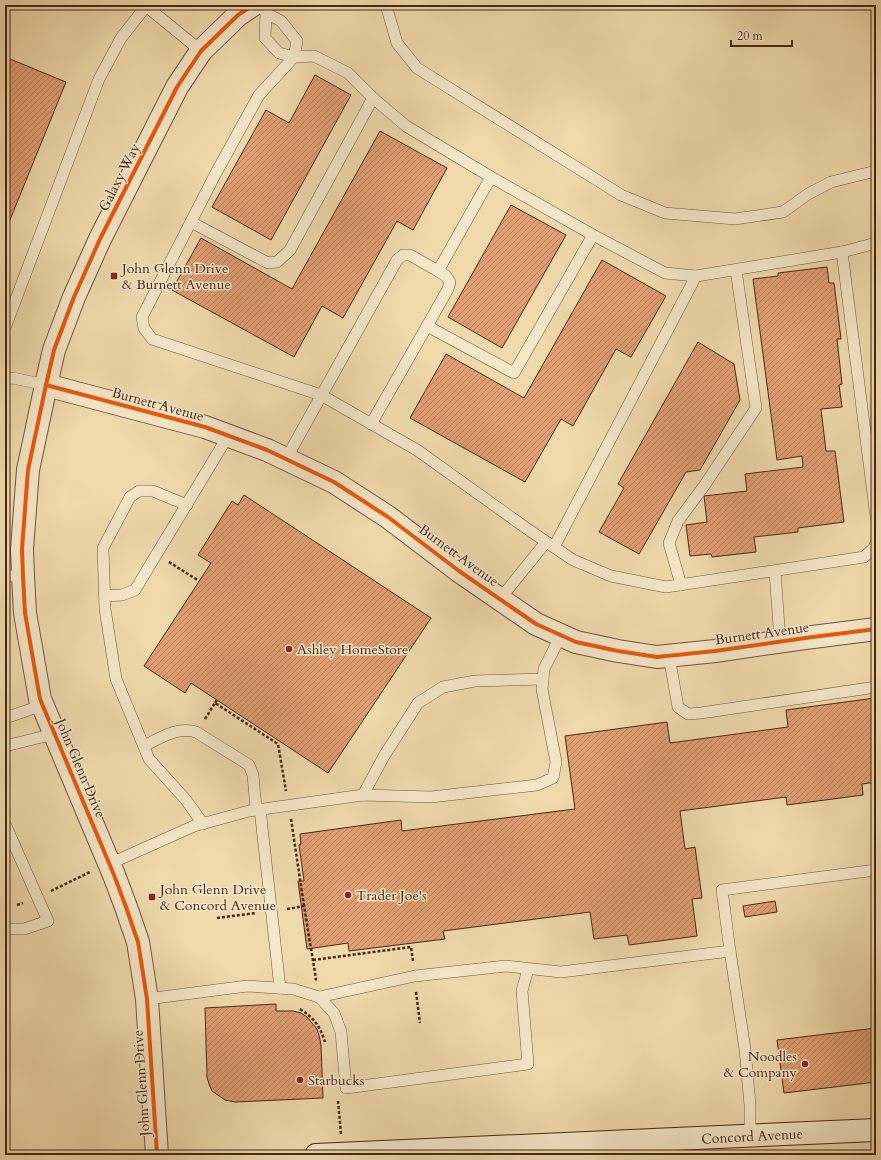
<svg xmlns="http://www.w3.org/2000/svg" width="881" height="1160" font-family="Cardo,serif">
<defs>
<pattern id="building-hatch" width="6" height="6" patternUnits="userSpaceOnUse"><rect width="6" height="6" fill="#e19f73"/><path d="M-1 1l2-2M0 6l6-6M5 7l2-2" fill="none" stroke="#b8825e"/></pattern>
</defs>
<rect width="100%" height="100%" fill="#f0daac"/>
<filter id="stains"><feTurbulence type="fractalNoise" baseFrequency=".005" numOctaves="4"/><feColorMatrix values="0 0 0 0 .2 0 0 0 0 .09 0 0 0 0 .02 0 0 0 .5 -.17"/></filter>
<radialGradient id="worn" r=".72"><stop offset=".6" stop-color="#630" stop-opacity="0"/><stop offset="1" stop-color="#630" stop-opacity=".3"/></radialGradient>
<g fill="url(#building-hatch)" stroke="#482719">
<polygon points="5,57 66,82 5,232"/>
<polygon points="315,75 351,95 271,240 212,207 266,110 289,123"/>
<polygon points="380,131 447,168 413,230 397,221 343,318 322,306 294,357 172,290 201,238 292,289"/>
<polygon points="511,205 566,235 502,348 448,317"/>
<polygon points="602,260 666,296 631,357 616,349 573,426 561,419 525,482 410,418 446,354 524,398"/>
<polygon points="827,267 829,283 834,283 841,339 837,339 842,384 839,385 842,407 821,409 826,451 835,451 844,522 798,528 798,532 754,537 756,552 712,557 711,554 690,556 686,525 707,522 704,496 747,491 745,474 803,467 802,456 777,460 753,279 778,276 778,273"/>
<polygon points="698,342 734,364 740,400 700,470 686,472 639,554 599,532 624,488 618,484"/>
<polygon points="244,495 431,618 328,773 191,683 185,693 144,666 211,563 198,555 232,501 238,505"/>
<polygon points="875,698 876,706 876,782 862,784 863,795 787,805 786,797 680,811 685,849 695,847 702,898 692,899 697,936 629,945 627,935 594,939 590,912 443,931 445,939 349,951 348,943 307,949 298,881 304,881 299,845 301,844 300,834 401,820 402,831 575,809 565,736 667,722 670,743 788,727 786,710"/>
<polygon points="775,901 777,912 745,917 743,906"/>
<polygon points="276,1004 276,1011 293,1011 301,1013 307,1017 317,1029 319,1035 321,1045 323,1098 235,1102 225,1100 212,1091 209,1084 207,1077 205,1008"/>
<polygon points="876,1028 876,1082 784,1093 777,1040"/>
</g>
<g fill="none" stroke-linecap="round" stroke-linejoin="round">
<defs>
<g id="lane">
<polyline points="260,5 266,13 281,21 297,41 294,57 279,53 265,38 266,13"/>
<polyline points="386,5 397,43 417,68 621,195 665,213 735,219 783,212 808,194 831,182 876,171"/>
<polyline points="146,6 201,51"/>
<polyline points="191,222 268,263 277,262 290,250 373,98"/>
<polyline points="876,243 842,252 696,276 665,273 593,235 491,177 406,126 373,98 348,73 314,56 294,57 259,95 216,173 142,317 144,328 152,339 321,395 417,450 526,528 573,560 611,576 666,587 864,557 874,548 876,543"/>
<polyline points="842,252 876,517"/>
<polyline points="427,326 448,289 450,282 446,276 438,271"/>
<polyline points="5,328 99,79 121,38 147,5"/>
<polyline points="5,379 13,378 46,385"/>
<polyline points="371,424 427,326 514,373 593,235"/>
<polyline points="286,459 397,260 403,255 410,255 438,271 491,177"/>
<polyline points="187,505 153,491 139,491 130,497 103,548 105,609 116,679 149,759 186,800 203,824"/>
<polyline points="554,547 696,276"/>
<polyline points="775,571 780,641"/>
<polyline points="5,576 23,576"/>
<polyline points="681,585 669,543 678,521 704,486 756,408 736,270"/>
<polyline points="105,596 122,595 135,590 228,436"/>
<polyline points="500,599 546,542"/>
<polyline points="669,656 678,707 688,714 701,713 876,687"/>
<polyline points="5,718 43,705"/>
<polyline points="5,746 54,734"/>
<path d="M 144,746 C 160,738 178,726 196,732 L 249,765 L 253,775 L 256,809"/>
<polyline points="363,795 384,756 418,703 443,687 475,681 543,679"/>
<polyline points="260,809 280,988"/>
<polyline points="5,824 48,921 24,929 5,929"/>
<polyline points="109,864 194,826 249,811 363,795 431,797 537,785 553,778 556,762 542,689 544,669 561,635"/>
<polyline points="730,951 745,1049 750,1105 750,1136"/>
<polyline points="319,997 334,1013 341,1032 346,1088 528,1064 522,991 528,969"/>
<polyline points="147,999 247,986 293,989 319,997 415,976 506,966 561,972 730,951 722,890 876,870"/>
</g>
<g id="street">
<polyline points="46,385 205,427 267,450 334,482 388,517 459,571 536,624 576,642 618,651 657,657 715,651 805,638 876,629"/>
<polyline points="157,1155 147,999 138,942 126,907 114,875 40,699 25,613 23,576 22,549 28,470 46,385 54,350 74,297 100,239 177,87 201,51 238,15 253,5"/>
</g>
<polyline id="secondary" points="316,1155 876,1130"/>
</defs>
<use href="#lane" stroke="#72543e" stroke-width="12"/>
<use href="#street" stroke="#72543e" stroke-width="24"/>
<use href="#secondary" stroke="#482719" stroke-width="24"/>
<g stroke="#482719" stroke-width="2.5" stroke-dasharray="3 2" stroke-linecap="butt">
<polyline points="169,562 199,581"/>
<polyline points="215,703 217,700"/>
<polyline points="205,719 215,703 278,744 286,791"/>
<polyline points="291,819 304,906"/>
<polyline points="51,891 90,872"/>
<polyline points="17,905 23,903"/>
<polyline points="287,909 304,906 316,979 315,980"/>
<polyline points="217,918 256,913"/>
<polyline points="313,960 411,947 413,961"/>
<polyline points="416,992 420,1023"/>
<path d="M 300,1009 C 314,1018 320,1026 325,1042"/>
<polyline points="338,1101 341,1134"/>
</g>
<use href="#lane" stroke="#f5e7c9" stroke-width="11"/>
<use href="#street" stroke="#f5e7c9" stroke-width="22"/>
<use href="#secondary" stroke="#f5e7c9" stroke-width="22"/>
<defs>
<g id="cycleway">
<polyline points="46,385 205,427 267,450 334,482 388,517 459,571 536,624 576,642 618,651 657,657 715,651 805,638 876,629"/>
<polyline points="157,1155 147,999 138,942 126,907 114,875 40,699 25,613 23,576 22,549 28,470 46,385 54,350 74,297 100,239 177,87 201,51 238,15 253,5"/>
</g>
</defs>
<use href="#cycleway" stroke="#f5e7c9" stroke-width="6"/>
<use href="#cycleway" stroke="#e8590c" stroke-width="4"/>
</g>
<g fill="#8f2418" stroke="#f5e7c9" stroke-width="1.5">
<rect x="110" y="272" width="8" height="8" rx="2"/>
<circle cx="289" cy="649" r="4"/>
<circle cx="348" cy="895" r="4"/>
<rect x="148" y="893" width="8" height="8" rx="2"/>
<circle cx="805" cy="1064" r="4"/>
<circle cx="300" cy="1080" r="4"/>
</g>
<g text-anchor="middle" stroke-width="3" stroke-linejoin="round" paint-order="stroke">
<g font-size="14" fill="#482719" stroke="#f5e7c9">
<text transform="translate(119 177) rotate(-63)" y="5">Galaxy Way</text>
<text transform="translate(158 404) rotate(15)" y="5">Burnett Avenue</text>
<text transform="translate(459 555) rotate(36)" y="5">Burnett Avenue</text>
<text transform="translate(762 633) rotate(-8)" y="5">Burnett Avenue</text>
<text transform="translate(81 768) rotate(67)" y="5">John Glenn Drive</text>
<text transform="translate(141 1083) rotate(-94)" y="5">John Glenn Drive</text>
<text transform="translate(752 1136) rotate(-3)" y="5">Concord Avenue</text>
</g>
<g font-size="14" fill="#482719" stroke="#f5e7c9" text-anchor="start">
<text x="122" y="273">John Glenn Drive<tspan x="122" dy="16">&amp; Burnett Avenue</tspan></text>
<text x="297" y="654">Ashley HomeStore</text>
<text x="160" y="894">John Glenn Drive<tspan x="160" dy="16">&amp; Concord Avenue</tspan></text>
<text x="356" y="900">Trader Joe's</text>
<text x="797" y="1061" text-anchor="end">Noodles<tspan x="797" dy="16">&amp; Company</tspan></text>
<text x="308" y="1085">Starbucks</text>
</g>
</g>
<rect width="881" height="1160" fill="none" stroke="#f0daac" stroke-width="20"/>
<rect x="6" y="6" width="869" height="1148" fill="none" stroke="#482719" stroke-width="2"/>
<rect x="10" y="10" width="861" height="1140" fill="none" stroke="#482719"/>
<path d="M731 40v6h61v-6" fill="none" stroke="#482719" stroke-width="2"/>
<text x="737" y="40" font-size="12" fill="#482719" stroke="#f5e7c9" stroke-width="3" paint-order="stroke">20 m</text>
<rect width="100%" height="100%" filter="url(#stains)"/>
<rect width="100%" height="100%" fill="url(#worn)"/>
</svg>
